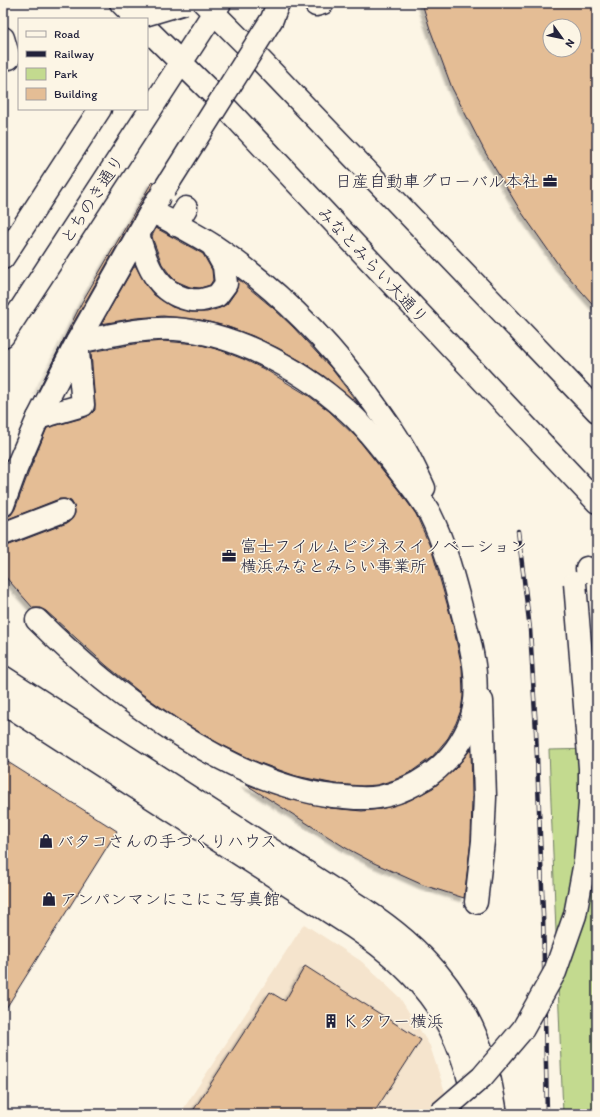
<svg xmlns="http://www.w3.org/2000/svg" width="600" height="1117" font-family="Itim,'Klee One',sans-serif">
<defs>
<filter id="shadow"><feDropShadow dx="-3.5" dy="3.5" stdDeviation="1" flood-color="#0004"/></filter>
</defs>
<rect width="100%" height="100%" fill="#fcf5e5"/>
<filter id="ink" filterUnits="userSpaceOnUse"><feTurbulence type="fractalNoise" baseFrequency=".025" numOctaves="2"/><feDisplacementMap in="SourceGraphic" scale="8" xChannelSelector="R" yChannelSelector="G"/><feConvolveMatrix kernelMatrix="1 2 1 2 8 2 1 2 1" color-interpolation-filters="sRGB"/></filter>
<g filter="url(#ink)">
<polygon fill="#f5e4cd" points="304,924 361,961 400,998 430,1046 447,1098 449,1114 180,1114"/>
<polygon fill="#c3da8f" stroke="#727e65" points="597,749 597,1114 563,1114 549,750"/>
<g fill="#e4bd95" stroke="#22223b" fill-rule="evenodd" filter="url(#shadow)">
<path d="M 422,3 L 597,3 L 597,309 L 560,267 L 520,210 L 485,152 L 452,88 L 430,29 ZM 550,26 L 574,26 L 574,50 L 550,50 Z"/>
<polygon points="152,182 154,183 152,188 147,193 66,336 38,391 82,302"/>
<polygon points="156,228 203,254 212,270 213,280 210,285 200,288 190,287 176,281 171,276 162,264 153,240 152,236"/>
<polygon points="135,265 146,285 154,295 172,307 191,312 207,312 220,308 227,304 236,291 238,279 273,308 293,327 331,368 360,406 324,376 301,361 278,348 253,336 228,327 201,320 163,316 136,318 101,324"/>
<polygon points="163,341 197,344 220,350 243,359 266,370 309,396 329,411 357,438 400,492 416,514 432,551 452,621 462,667 463,696 461,710 456,723 448,738 432,757 411,772 394,780 377,785 362,786 335,784 296,776 257,762 218,743 179,720 142,694 107,666 46,611 40,608 33,608 3,574 3,546 7,546 67,523 72,519 75,513 74,506 71,501 65,499 59,499 3,521 3,517 11,515 15,509 28,474 47,428 86,417 91,414 95,410 95,404 91,352 140,343"/>
<polygon points="471,749 472,797 471,840 464,898 423,885 374,863 346,848 245,784 289,799 330,808 362,811 381,809 408,801 433,788 456,768"/>
<polygon points="3,759 117,831 3,1013"/>
<polygon points="305,966 421,1040 373,1114 191,1114 270,992 285,1001"/>
</g>
<g fill="none" stroke-linecap="round" stroke-linejoin="round">
<defs>
<g id="minor">
<polyline points="121,3 137,19"/>
<polyline points="204,3 247,46 597,411"/>
<polyline points="315,3 316,5 323,3"/>
<polyline points="147,29 216,97 597,502"/>
<polyline points="3,38 9,58"/>
<path d="M 151,211 C 172,222 194,233 214,246 C 277,288 331,343 375,405 C 385,419 396,434 405,450 C 412,462 418,475 424,488"/>
<polyline points="176,225 186,208"/>
<path d="M 138,234 C 145,259 153,285 178,296 C 185,299 194,301 202,300 C 207,299 212,297 217,296 L 226,284 L 224,266 L 213,246"/>
<polyline points="3,258 100,109"/>
<polyline points="3,336 220,3"/>
<polyline points="3,505 16,469 38,418 77,342 158,199"/>
<polyline points="3,534 63,511"/>
<polyline points="587,568 597,690"/>
<path d="M 37,620 C 109,692 228,783 333,796 C 348,797 364,800 379,797 C 392,795 406,789 417,783 C 440,770 457,752 468,728 C 485,689 470,642 460,603 C 452,573 444,542 430,514 C 421,497 408,482 396,467 C 383,450 370,433 355,418 C 310,374 238,333 175,329 C 142,327 109,336 77,342 L 83,405 L 38,418"/>
<path d="M 3,677 L 365,910 C 421,947 463,992 484,1058 C 490,1076 493,1095 496,1114"/>
<path d="M 3,702 L 353,927 C 425,975 463,1027 476,1114"/>
<polyline points="476,902 483,841 485,797 482,701"/>
</g>
</defs>
<use href="#minor" stroke="#22223b" stroke-width="25"/>
<use href="#minor" stroke="#fcf5e5" stroke-width="22"/>
<defs>
<polyline id="rail" points="518,531 530,629 536,731 543,914 547,1114"/>
</defs>
<use href="#rail" stroke="#22223b" stroke-width="4.5"/>
<use href="#rail" stroke="#fcf5e5" stroke-width="3" stroke-dasharray="9" stroke-linecap="butt"/>
<defs>
<g id="minor-bridge">
<polyline points="131,19 185,3"/>
<polyline points="164,190 272,19 278,3"/>
<polyline points="439,1114 482,1077 523,1029 555,972 575,915 585,862 590,805 590,768 575,583"/>
</g>
</defs>
<use href="#minor-bridge" stroke="#22223b" stroke-width="25" stroke-linecap="butt"/>
<use href="#minor-bridge" stroke="#fcf5e5" stroke-width="22"/>
</g>
</g>
<defs>
<symbol id="office-bare" viewBox="-9 -9 18 18"><path d="M-6-3h4V-5.5h4V-3h4V5H-6ZM-1-4.5V-3h2v-1.5ZM-6 0V1H6V0Z" fill="#22223b" stroke="#fcf5e5" stroke-width="2.5" paint-order="stroke"/></symbol>
<symbol id="shop-bare" viewBox="-9 -9 18 18"><path d="M-5-2.5h2.3a2.7 3.5 0 0 1 5.4 0H5L5.5 6h-11ZM-1.5-2.5h3a1.5 2.3 0 0 0-3 0Z" fill="#22223b" stroke="#fcf5e5" stroke-width="2.5" paint-order="stroke"/></symbol>
<symbol id="building-bare" viewBox="-9 -9 18 18"><path d="M-4-6H4V6H1V3H-1V6H-4ZM-2.5-4.3h1.7v1.8h-1.7ZM.8-4.3h1.7v1.8H.8ZM-2.5-1h1.7V.8h-1.7ZM.8-1h1.7V.8H.8Z" fill="#22223b" stroke="#fcf5e5" stroke-width="2.5" paint-order="stroke"/></symbol>
</defs>
<g fill-rule="evenodd">
<use href="#office-bare" x="540" y="171" width="20" height="20"/>
<use href="#office-bare" x="219" y="546" width="20" height="20"/>
<use href="#shop-bare" x="36" y="831" width="20" height="20"/>
<use href="#shop-bare" x="39" y="889" width="20" height="20"/>
<use href="#building-bare" x="321" y="1011" width="20" height="20"/>
</g>
<g text-anchor="middle" stroke-width="3" stroke-linejoin="round" paint-order="stroke">
<g font-size="17" fill="#22223b" stroke="#fcf5e5" text-anchor="start">
<text x="539" y="187" text-anchor="end">日産自動車グローバル本社</text>
<text x="240" y="552">富士フイルムビジネスイノベーション<tspan x="240" dy="20">横浜みなとみらい事業所</tspan></text>
<text x="57" y="847">バタコさんの手づくりハウス</text>
<text x="60" y="905">アンパンマンにこにこ写真館</text>
<text x="342" y="1027">Ｋタワー横浜</text>
</g>
<g font-size="17" fill="#22223b" stroke="#fcf5e5">
<text transform="translate(92 199) rotate(-57)" y="6">とちのき通り</text>
<text transform="translate(373 265) rotate(47)" y="6">みなとみらい大通り</text>
</g>
</g>
<rect width="600" height="1117" fill="none" stroke="#fcf5e5" stroke-width="16"/>
<rect x="8" y="8" width="584" height="1101" fill="none" stroke="#22223b" stroke-width="1.5" filter="url(#ink)"/>
<rect x="18" y="18" width="130" height="92" fill="#fcf5e5" stroke="#a5a1a1"/>
<rect x="26" y="31" width="20" height="6" fill="#fcf5e5" stroke="#a5a1a1"/>
<text x="54" y="38" font-size="12" fill="#22223b">Road</text>
<rect x="26" y="51" width="20" height="6" fill="#22223b" stroke="#a5a1a1"/>
<text x="54" y="58" font-size="12" fill="#22223b">Railway</text>
<rect x="26" y="68" width="20" height="12" fill="#c3da8f" stroke="#a5a1a1"/>
<text x="54" y="78" font-size="12" fill="#22223b">Park</text>
<rect x="26" y="88" width="20" height="12" fill="#e4bd95" stroke="#a5a1a1"/>
<text x="54" y="98" font-size="12" fill="#22223b">Building</text>
<g transform="translate(562 38) rotate(123)"><circle r="19" fill="#fcf5e5" stroke="#a5a1a1"/>
<path d="M0-3L7 15L0 10L-7 15Z" fill="#22223b"/>
<text y="-6" font-size="11" font-weight="bold" text-anchor="middle" fill="#22223b">N</text>
</g>
</svg>
